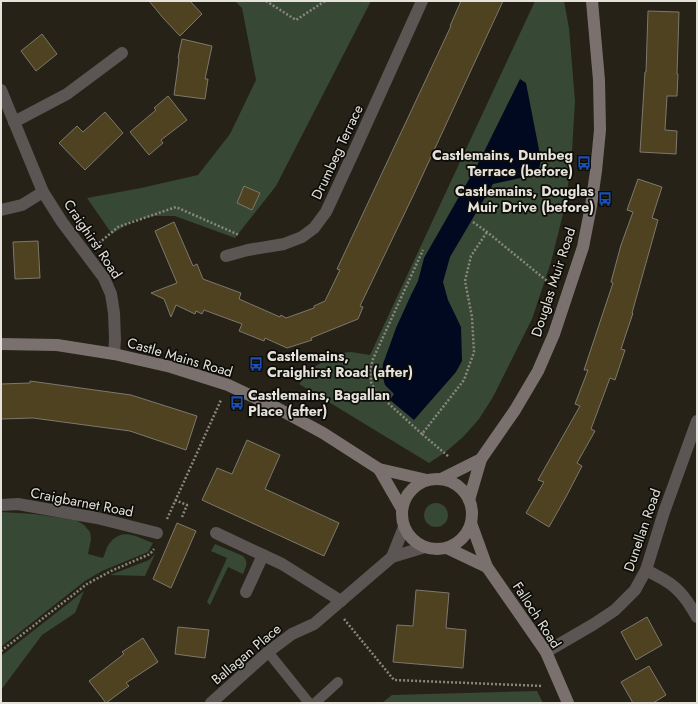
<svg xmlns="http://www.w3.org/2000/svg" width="698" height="704" font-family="Jost,sans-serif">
<rect width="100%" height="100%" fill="#262218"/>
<g fill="#374835">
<polygon points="235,1 371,1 276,186 235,238 175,216 154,216 132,221 112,234 87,198 141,188 198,175 230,134 256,80 242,8"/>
<polygon points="535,1 564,1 569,28 575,101 572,151 566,202 551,262 532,319 493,397 479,419 464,436 447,451 429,463 299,384 313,368 332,356 341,353 351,352 370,355"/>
<circle cx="436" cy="515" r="12"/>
<path d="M 1,512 L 34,514 L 76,520 L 84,525 L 90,532 L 91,539 L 88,554 L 103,558 C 105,554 106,548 109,544 C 122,526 137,537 153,543 L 148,552 L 102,571 L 85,581 L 1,647 Z"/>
<path d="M 215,544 L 243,556 C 249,563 246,566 243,574 L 228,567 L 210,605 L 207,602 L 227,558 L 211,551 Z"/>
<polygon points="155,554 145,576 110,575 149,560"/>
<polygon points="84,591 75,613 42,635 1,690 1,656"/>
<polygon points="537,691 543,703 382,703 392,695"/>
</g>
<polygon fill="#00091f" points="520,79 526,83 541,160 538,174 493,184 450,257 443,282 448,300 461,327 462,361 456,372 414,420 390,400 394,394 385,385 382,374 383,364 396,328 411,295 418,281 424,258 480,160"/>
<g fill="#4f4220" stroke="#7d786d">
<polygon points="149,1 190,1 202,14 180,36 164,19"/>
<polygon points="461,1 503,1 412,198 360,306 363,307 358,319 311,338 312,340 287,348 265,338 264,341 239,331 242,324 204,310 202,314 196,311 195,314 176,305 171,317 164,299 151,293 177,283 155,231 174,222 193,266 197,264 203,279 241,293 239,299 280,317 281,315 286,318 314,308 314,306 325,301 340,270 337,269 451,26 450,26"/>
<polygon points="648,11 679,12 677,74 678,74 677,96 667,96 665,130 677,131 676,154 640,152 645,72 646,72"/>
<polygon points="42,34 57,54 36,71 21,51"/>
<polygon points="182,39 212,46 205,79 208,79 205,99 174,95 179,59 178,58"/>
<polygon points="168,96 187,120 161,140 163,143 149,155 130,132 156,110 154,108"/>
<polygon points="105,112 123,133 85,170 59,143 77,126 83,132"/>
<polygon points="638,179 662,187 652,218 658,220 632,313 633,313 621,349 625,350 615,380 610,378 591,429 595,431 577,463 582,466 567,495 549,527 526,513 544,482 538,480 580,406 575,404 588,370 584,370 613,283 611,282 621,245 633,212 627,210"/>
<polygon points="244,186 260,193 252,210 237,203"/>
<polygon points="38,241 40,278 15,279 13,242"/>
<polygon points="30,381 131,395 197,416 186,450 130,431 33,418 1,419 1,384 30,383"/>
<polygon points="247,440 280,455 265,489 339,523 324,556 202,500 217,468 232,474"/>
<polygon points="177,523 196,531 171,588 153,579"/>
<polygon points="416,590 449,593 446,628 466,630 463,668 393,662 397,625 413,626"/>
<polygon points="647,617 662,645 636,660 621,632"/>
<polygon points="178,627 209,630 205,658 175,654"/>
<polygon points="143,638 158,662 126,683 129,686 106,703 89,681 124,654 122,652"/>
<polygon points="649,666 666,695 653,703 633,703 621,682"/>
</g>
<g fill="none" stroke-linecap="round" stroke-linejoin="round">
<g stroke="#8a877e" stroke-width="2.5" stroke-dasharray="2 2" stroke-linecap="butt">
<polyline points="266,1 296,20 325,1"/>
<polyline points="473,222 487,232 552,285"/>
<polyline points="99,243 118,227 176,207 239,235"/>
<polyline points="422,434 387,402 377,394 371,382 370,370 373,359 423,250"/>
<polyline points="448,456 422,434 464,380 474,352 472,317 465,281 471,256 487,232"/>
<polyline points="175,500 187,505 182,517"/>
<polyline points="167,519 221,400"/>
<polyline points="344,619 394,680 543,686"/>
<polyline points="1,651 87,584 111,571 150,554 154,549"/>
</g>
<g stroke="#5b5553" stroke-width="10">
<polyline points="268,652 309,703"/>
<polyline points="315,703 338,682"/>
</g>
<g stroke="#5b5553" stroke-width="12">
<polyline points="1,90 43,192 62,222 104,278 111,294 114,313 115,339 114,354"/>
<polyline points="14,122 67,94 122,53"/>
<polyline points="1,210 22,205 43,192"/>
<polyline points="226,256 248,250 284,244 302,237 314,228 326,212 356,147 422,1"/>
<polyline points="1,505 18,504 97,518 157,533"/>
<polyline points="216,533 282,564 341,601"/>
<polyline points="392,557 404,527"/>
<path d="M 646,570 C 653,574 660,577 666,581 C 680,589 689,603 697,617"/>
<polyline points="246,592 263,555"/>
<polyline points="546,652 594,624 615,610 635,590 646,570 664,512 697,421"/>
<polyline points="211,703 268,652 292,634 314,624 392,557 425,547"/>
</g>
<g stroke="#7a716e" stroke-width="12">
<polyline points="1,344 57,345 114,354 171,367 228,385 277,408 323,433 379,469 427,480"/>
<polyline points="379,469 402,509"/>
<polyline points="441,479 481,459"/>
<circle cx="437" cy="514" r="35"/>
<polyline points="469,500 481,459 515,410 538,371 554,334 583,247 591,206 596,171 600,130 599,80 592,1"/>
<polyline points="471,523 487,567 546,652 568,703"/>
<polyline points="447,548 487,567"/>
</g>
</g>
<defs>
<symbol id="bus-bare" viewBox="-9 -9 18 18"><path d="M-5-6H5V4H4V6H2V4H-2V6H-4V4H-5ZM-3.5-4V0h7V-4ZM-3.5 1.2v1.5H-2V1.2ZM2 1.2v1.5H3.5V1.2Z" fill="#1a4fb4" stroke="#0d0c08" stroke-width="2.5" paint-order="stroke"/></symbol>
</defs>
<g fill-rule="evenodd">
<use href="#bus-bare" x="574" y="153" width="20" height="20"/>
<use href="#bus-bare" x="595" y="189" width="20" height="20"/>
<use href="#bus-bare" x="246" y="354" width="20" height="20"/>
<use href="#bus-bare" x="227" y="393" width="20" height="20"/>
</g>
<g text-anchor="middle" stroke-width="3.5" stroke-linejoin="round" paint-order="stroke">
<g font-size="14" fill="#e5e2db" stroke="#0d0c08">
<text transform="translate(337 152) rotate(-65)" y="5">Drumbeg Terrace</text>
<text transform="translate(93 239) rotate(56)" y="5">Craighirst Road</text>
<text transform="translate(553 282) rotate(-72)" y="5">Douglas Muir Road</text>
<text transform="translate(180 357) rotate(16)" y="5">Castle Mains Road</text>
<text transform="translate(82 502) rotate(11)" y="5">Craigbarnet Road</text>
<text transform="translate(642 530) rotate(-71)" y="5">Dunellan Road</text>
<text transform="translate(537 615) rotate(57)" y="5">Falloch Road</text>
<text transform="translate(246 654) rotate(-40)" y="5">Ballagan Place</text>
</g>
<g font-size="14" font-weight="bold" fill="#e5e2db" stroke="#0d0c08" text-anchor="end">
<text x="573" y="160">Castlemains, Dumbeg<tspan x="573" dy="16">Terrace (before)</tspan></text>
<text x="594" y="196">Castlemains, Douglas<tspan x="594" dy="16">Muir Drive (before)</tspan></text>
<text x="267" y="361" text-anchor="start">Castlemains,<tspan x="267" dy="16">Craighirst Road (after)</tspan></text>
<text x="248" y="400" text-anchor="start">Castlemains, Bagallan<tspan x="248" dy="16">Place (after)</tspan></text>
</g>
</g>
<rect width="698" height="704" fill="none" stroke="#e5e2db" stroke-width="4"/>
</svg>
